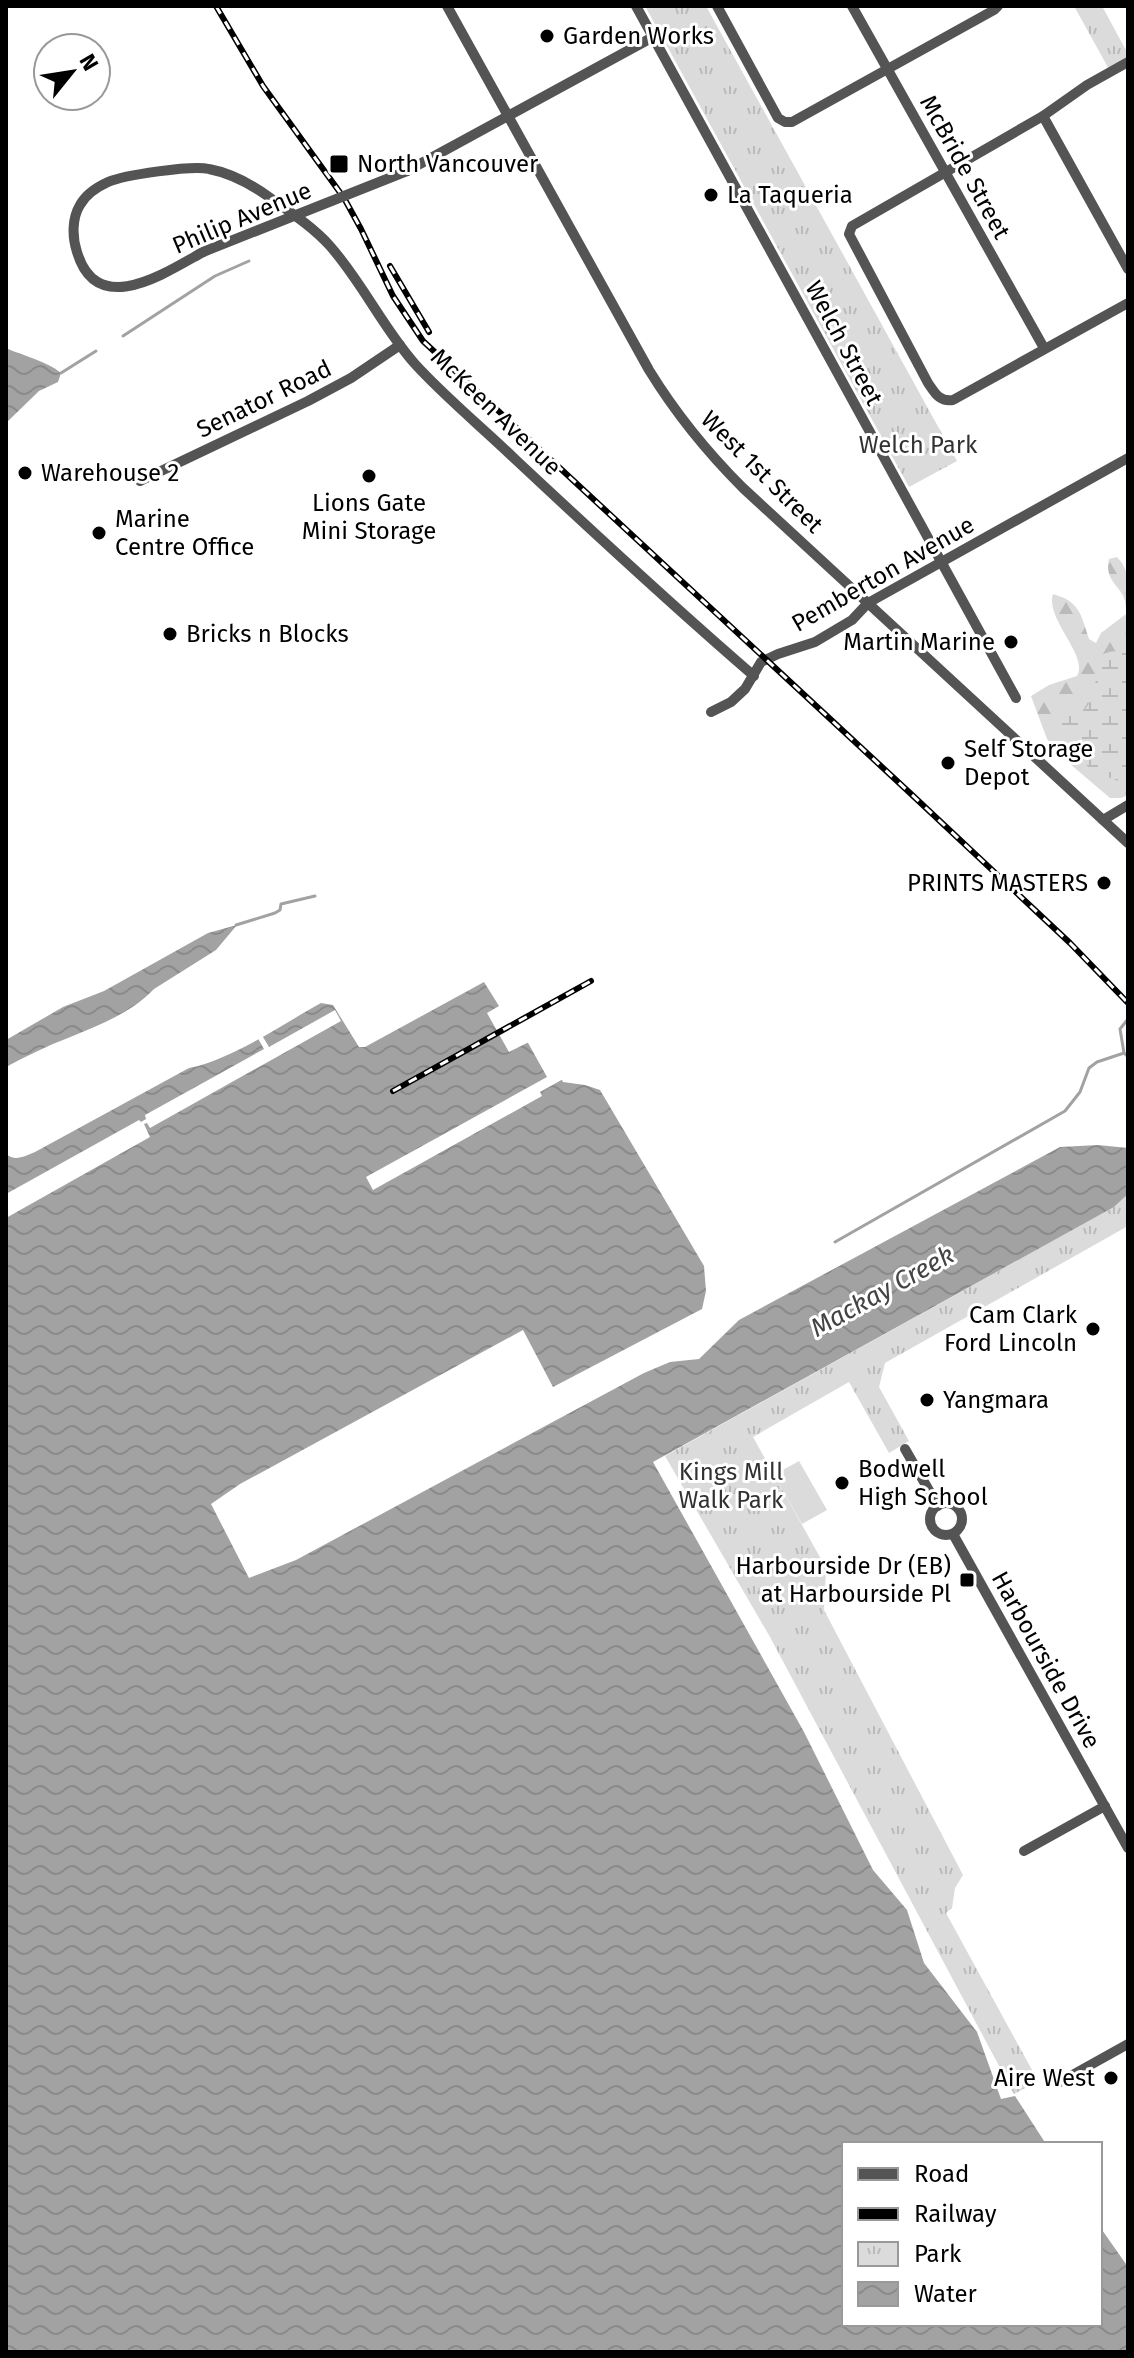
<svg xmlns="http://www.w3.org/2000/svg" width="1134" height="2358" font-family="'Fira Sans',sans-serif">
<defs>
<pattern id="forest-firs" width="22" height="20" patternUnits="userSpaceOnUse" patternTransform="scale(2)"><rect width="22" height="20" fill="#dbdbdb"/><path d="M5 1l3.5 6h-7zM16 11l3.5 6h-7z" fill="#bababa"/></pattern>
<pattern id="wetland-marsh" width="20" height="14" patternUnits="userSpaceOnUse" patternTransform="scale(2)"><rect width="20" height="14" fill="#dbdbdb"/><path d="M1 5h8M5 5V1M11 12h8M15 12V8" fill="none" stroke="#bababa"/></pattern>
<pattern id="park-tufts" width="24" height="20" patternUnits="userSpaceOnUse" patternTransform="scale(2)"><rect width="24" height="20" fill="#dbdbdb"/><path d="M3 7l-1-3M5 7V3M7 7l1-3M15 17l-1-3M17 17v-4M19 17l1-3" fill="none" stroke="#bababa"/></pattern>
<pattern id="water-waves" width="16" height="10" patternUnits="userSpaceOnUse" patternTransform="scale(2)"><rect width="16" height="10" fill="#a2a2a2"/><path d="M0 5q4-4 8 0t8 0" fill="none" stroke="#8a8a8a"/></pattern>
</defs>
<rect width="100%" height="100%" fill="#fff"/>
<polygon fill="#dbdbdb" points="799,1461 827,1510 802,1524 774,1475"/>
<path fill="url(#forest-firs)" d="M 1117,557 L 1122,563 L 1128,575 L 1128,795 L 1121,798 L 1110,798 L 1056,752 L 1047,739 L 1031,696 L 1049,685 L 1077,676 C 1089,656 1045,619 1053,594 C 1079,601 1081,614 1089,639 L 1096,643 L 1101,633 L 1126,614 C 1126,610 1126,605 1125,601 C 1121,585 1104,582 1109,559 Z"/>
<path fill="url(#wetland-marsh)" d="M 1128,651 L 1128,782 L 1124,783 C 1091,771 1076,763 1058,732 C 1063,708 1070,720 1085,709 C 1093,703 1100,668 1096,659 C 1106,650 1116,651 1128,651 Z"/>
<g fill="url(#park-tufts)">
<polygon points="645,6 706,6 957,461 909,487"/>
<polygon points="1074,6 1102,6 1128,54 1128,60 1110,71"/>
<polygon points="1128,1194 1128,1226 885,1363 879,1387 909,1441 889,1453 849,1382 753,1437 826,1568 824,1610 963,1875 955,1888 952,1908 946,1913 1038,2081 1014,2094 770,1637 665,1456 1114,1207"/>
</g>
<g fill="url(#water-waves)">
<path d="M 6,348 C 23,356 47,361 61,373 L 58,382 L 39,391 L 6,423 Z"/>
<path d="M 237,925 L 216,950 L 154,989 C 130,1014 99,1025 68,1038 C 47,1046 26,1056 6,1067 L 6,1040 L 63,1007 L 104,991 L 208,933 Z"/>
<path d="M 484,982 L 499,1006 L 487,1013 L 509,1052 L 541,1036 L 563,1082 L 585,1085 L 600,1090 L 704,1266 L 706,1291 L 702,1309 L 553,1387 L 523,1330 L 240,1484 L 211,1504 L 249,1578 L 296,1560 L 644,1373 L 670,1362 L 699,1359 L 739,1320 L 1060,1147 L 1098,1145 L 1128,1148 L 1128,1194 L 1114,1207 L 653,1462 L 804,1732 L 873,1870 L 907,1910 L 924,1963 L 977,2032 L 1001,2099 L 1015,2096 L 1046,2144 L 844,2144 L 844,2324 L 1100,2324 L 1100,2227 L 1128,2267 L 1128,2352 L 6,2352 L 6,1154 C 15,1162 25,1156 35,1152 L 189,1068 C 233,1059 281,1025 321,1003 L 333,1005 L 359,1047 L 365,1047 Z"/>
</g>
<g fill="#fff">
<polygon points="335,1010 341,1021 150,1128 147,1123 144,1124 150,1137 6,1218 6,1194 139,1120 141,1122 146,1119 145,1115 264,1049 256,1035 260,1032 269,1047"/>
<polygon points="541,1033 565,1078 540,1092 542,1096 373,1190 366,1177 547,1077 527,1041"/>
</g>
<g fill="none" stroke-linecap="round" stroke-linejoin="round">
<g stroke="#a2a2a2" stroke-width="3">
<polyline points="123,336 215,276 249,261"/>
<polyline points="61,373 96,351"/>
<polyline points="236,925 275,913 280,910 281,904 315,896"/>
<polyline points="1128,1019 1120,1029 1124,1053 1128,1057"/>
<polyline points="835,1242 1065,1111 1080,1092 1089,1068 1097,1062 1124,1053"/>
</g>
<g stroke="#545454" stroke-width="10">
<path d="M 447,6 L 649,370 C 676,414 707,452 743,488 L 1128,843"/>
<polyline points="636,6 1016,698"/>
<polyline points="717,6 778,118 785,122 792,122 994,10 998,6"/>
<polyline points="852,6 1044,348"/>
<path d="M 1128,62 L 1087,85 L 1043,116 L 852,226 L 849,234 L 928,383 C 935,393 939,402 953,400 L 1128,303"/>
<polyline points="1043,116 1128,269"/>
<polyline points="407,171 653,37"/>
<path d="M 203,252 C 165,273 97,319 77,252 C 72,237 72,218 80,205 C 86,194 97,187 108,182 C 124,175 192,165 209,169 C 230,173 251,184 269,197 C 290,212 313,227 330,246 C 362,282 383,328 415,364 C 446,398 483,428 516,460 C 594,533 673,606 754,676"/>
<polyline points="140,481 308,401 351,378 400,345"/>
<polyline points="711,712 731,702 745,689 761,662 778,654 815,642 852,620 868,603 1128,458"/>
<polyline points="1103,820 1128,805"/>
<polyline points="905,1449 938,1506"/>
<circle cx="946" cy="1519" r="16"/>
<polyline points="953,1534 1128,1848"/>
<polyline points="1024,1851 1105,1806"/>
<polyline points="1058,2083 1128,2044"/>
</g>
<defs>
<g id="rail">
<polyline points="216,6 263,86 344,198 361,229 393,296 423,341 910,793 1070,943 1128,1003"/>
<polyline points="390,266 429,332"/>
<polyline points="393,1091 591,981"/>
</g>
</defs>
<use href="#rail" stroke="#000" stroke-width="6"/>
<use href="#rail" stroke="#fff" stroke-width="3" stroke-dasharray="9" stroke-linecap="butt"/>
<polyline stroke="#545454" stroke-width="10" points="203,252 407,171"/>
</g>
<g fill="#000" stroke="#fff" stroke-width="3">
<circle cx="547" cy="36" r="8"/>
<rect x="329" y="154" width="20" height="20" rx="4"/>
<circle cx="711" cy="195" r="8"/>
<circle cx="25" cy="473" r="8"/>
<circle cx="369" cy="476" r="8"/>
<circle cx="99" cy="533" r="8"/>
<circle cx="170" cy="634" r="8"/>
<circle cx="1011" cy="642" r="8"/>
<circle cx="948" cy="763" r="8"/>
<circle cx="1104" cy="883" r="8"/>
<circle cx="1093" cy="1329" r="8"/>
<circle cx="927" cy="1400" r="8"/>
<circle cx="842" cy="1483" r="8"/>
<rect x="959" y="1572" width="16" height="16" rx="4"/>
<circle cx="1111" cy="2078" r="8"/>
</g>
<g text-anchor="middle" stroke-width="6" stroke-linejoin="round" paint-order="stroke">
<g font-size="24" fill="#000" stroke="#fff" text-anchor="start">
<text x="563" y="44">Garden Works</text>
<text x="357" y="172">North Vancouver</text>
<text x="727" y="203">La Taqueria</text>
<text x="41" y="481">Warehouse 2</text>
<text x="369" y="511" text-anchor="middle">Lions Gate<tspan x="369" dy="28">Mini Storage</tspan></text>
<text x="115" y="527">Marine<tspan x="115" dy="28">Centre Office</tspan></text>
<text x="186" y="642">Bricks n Blocks</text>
<text x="995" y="650" text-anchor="end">Martin Marine</text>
<text x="964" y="757">Self Storage<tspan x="964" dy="28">Depot</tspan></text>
<text x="1088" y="891" text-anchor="end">PRINTS MASTERS</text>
<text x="1077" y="1323" text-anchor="end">Cam Clark<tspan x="1077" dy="28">Ford Lincoln</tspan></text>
<text x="943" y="1408">Yangmara</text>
<text x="858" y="1477">Bodwell<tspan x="858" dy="28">High School</tspan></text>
<text x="951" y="1574" text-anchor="end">Harbourside Dr (EB)<tspan x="951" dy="28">at Harbourside Pl</tspan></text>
<text x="1095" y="2086" text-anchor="end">Aire West</text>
</g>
<g font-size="24" fill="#000" stroke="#fff">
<text transform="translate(965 167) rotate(61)" y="8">McBride Street</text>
<text transform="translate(242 218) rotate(-23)" y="8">Philip Avenue</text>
<text transform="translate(844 343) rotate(62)" y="8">Welch Street</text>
<text transform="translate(264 399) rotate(-26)" y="8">Senator Road</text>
<text transform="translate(496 412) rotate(44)" y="8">McKeen Avenue</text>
<text transform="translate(762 472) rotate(45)" y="8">West 1st Street</text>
<text transform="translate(883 574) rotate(-30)" y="8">Pemberton Avenue</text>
<text transform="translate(1046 1660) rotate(61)" y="8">Harbourside Drive</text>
</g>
<g font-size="24" fill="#323232" stroke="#fff">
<text x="918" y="453">Welch Park</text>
<text x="731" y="1480">Kings Mill<tspan x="731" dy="28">Walk Park</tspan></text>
</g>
<g font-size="26" font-style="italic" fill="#434343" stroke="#fff">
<text transform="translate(882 1291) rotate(-29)" y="9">Mackay Creek</text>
</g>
</g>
<rect width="1134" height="2358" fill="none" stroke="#000000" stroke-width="16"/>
<rect x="842" y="2142" width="260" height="184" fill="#ffffff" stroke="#999999" stroke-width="2"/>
<rect x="858" y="2168" width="40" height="12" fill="#545454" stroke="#999999" stroke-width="2"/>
<text x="914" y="2182" font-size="24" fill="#000000">Road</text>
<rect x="858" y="2208" width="40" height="12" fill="#000000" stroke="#999999" stroke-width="2"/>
<text x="914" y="2222" font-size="24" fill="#000000">Railway</text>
<rect x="858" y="2242" width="40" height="24" fill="url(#park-tufts)" stroke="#999999" stroke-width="2"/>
<text x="914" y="2262" font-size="24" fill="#000000">Park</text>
<rect x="858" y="2282" width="40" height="24" fill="url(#water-waves)" stroke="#999999" stroke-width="2"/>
<text x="914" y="2302" font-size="24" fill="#000000">Water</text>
<g transform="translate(72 72) rotate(60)"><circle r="38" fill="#ffffff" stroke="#999999" stroke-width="2"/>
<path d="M0-6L14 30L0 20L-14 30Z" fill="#000000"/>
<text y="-12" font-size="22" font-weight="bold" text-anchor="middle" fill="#000000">N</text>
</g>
</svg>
